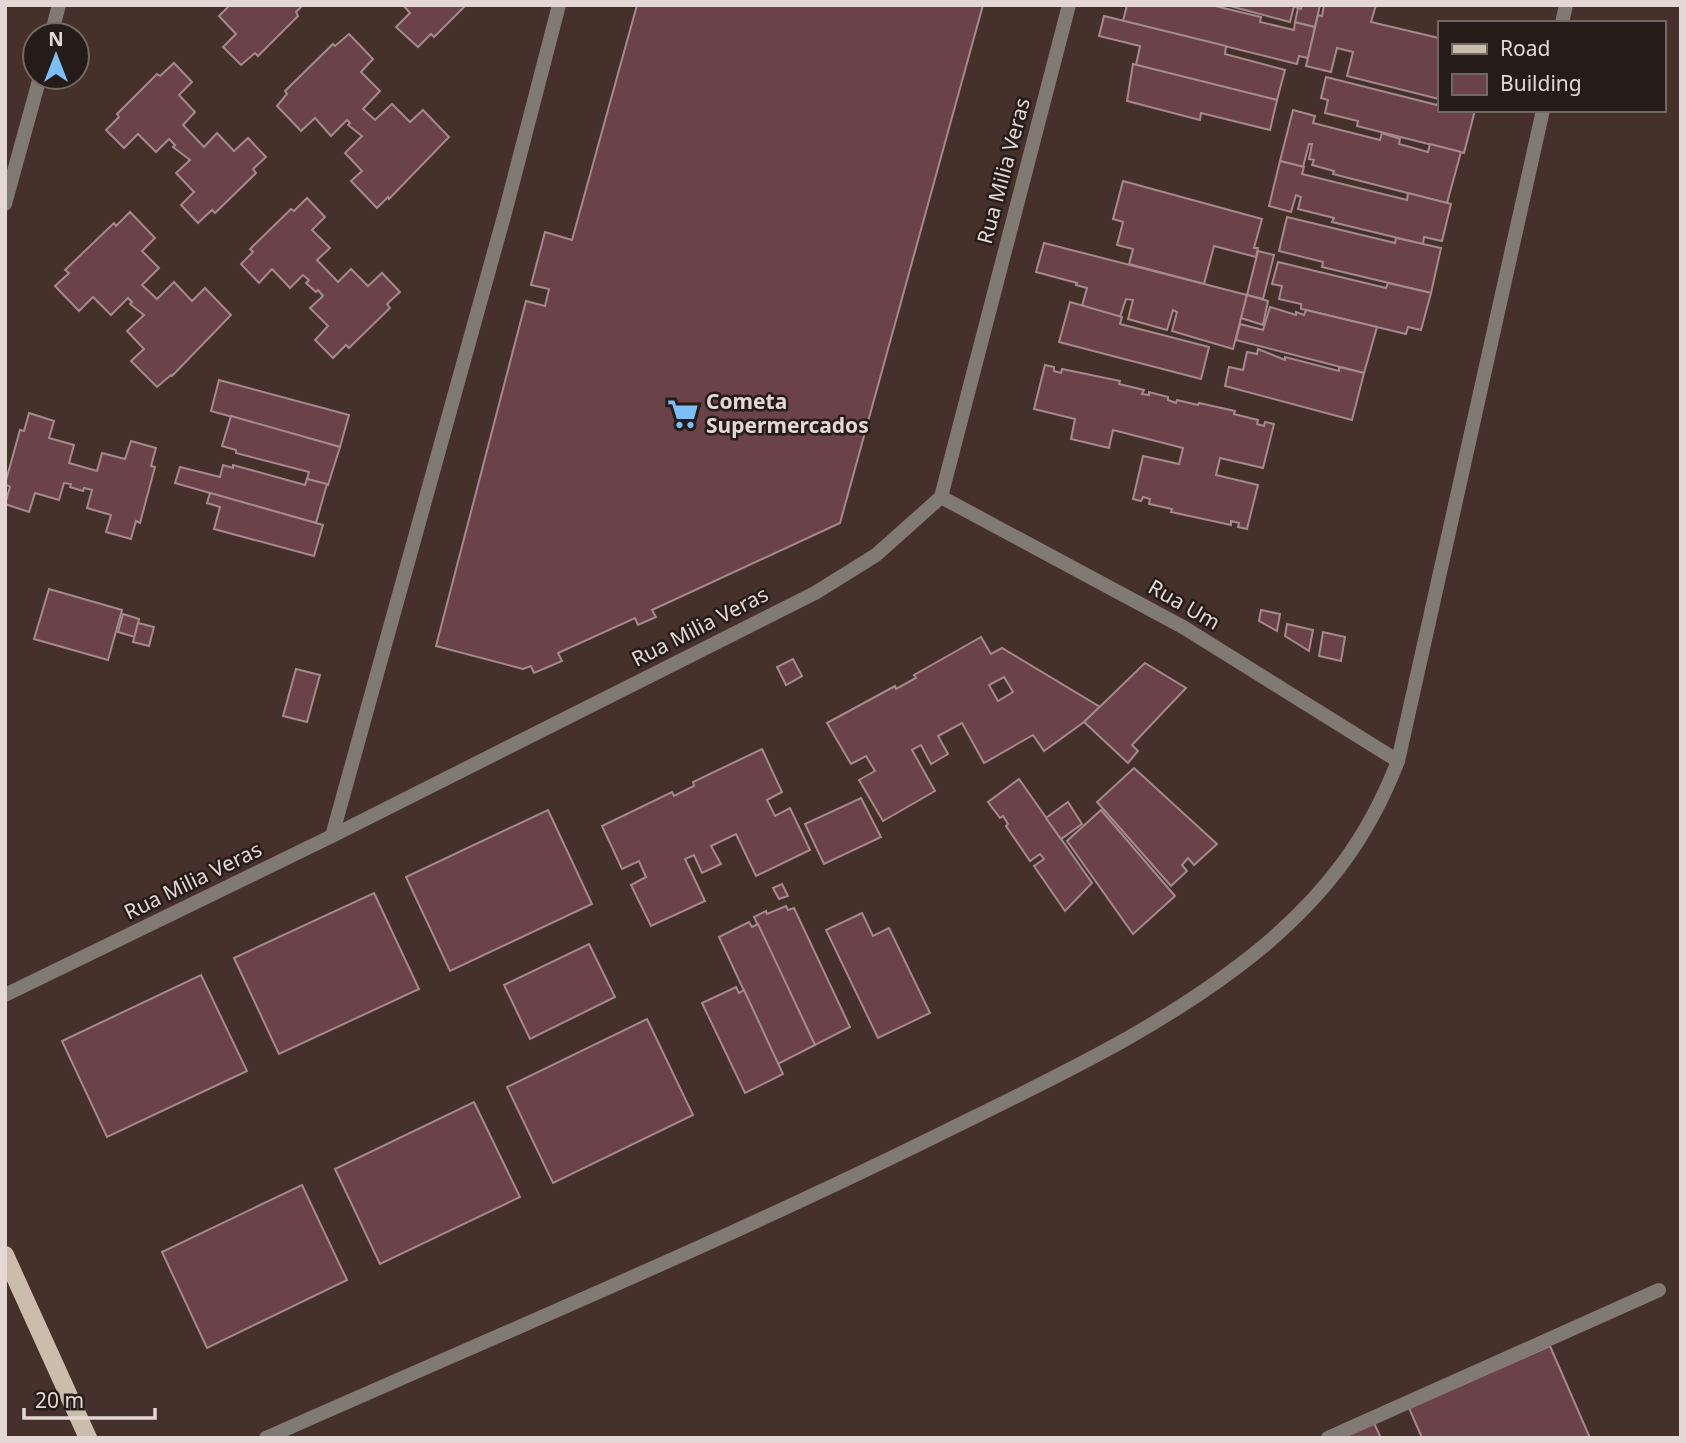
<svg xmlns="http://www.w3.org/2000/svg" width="1686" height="1443" font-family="'Noto Sans',sans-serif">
<rect width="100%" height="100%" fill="#46312a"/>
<g fill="#6c4249" stroke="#a4898d" stroke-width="2" fill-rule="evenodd">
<polygon points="230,5 303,5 296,12 298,16 258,56 255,53 241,65 223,47 236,34 219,16"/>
<polygon points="403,5 466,5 434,37 431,34 418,47 396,27 410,13"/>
<polygon points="637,5 983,5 840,523 652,610 656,617 638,625 635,618 558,653 562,661 534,673 531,666 523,669 436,646 526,301 545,306 549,289 531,285 545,232 572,240"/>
<polygon points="1127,5 1211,5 1261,17 1260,22 1294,30 1295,22 1315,27 1308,58 1299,56 1297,64 1123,21"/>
<polygon points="1226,5 1299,5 1298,8 1294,6 1290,22"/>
<polygon points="1302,5 1320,5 1315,27 1295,22 1298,8 1301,9"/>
<polygon points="1324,5 1376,5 1371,22 1439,38 1439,99 1347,76 1353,52 1337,48 1331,72 1306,66 1318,15 1322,16"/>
<polygon points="1104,16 1226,46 1225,54 1285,70 1277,100 1136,65 1140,46 1099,36"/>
<polygon points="349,34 373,59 361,72 380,91 363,109 375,120 392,104 410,122 423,110 449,137 389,199 388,197 377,208 351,181 362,171 345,153 362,136 348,125 350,123 347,120 331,136 315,118 301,131 277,106 287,94 285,91 333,44 335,46"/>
<polygon points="174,63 192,82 179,95 195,112 183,125 204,147 217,133 234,151 248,138 266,157 253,169 256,173 215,213 212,210 198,223 181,205 194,192 176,173 190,160 173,147 175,145 169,139 156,152 138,134 124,148 106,130 119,117 117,114 157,74 160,76"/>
<polygon points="1133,64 1277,100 1270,130 1201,113 1200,120 1127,101"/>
<polygon points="1326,77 1437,105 1439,99 1439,110 1475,110 1464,153 1357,126 1358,121 1325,113 1328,100 1321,98"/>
<polygon points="1293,110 1315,116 1313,123 1380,140 1382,133 1400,139 1399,144 1428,152 1430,144 1461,152 1447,203 1333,174 1334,171 1312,165 1314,160 1309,159 1312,144 1309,144 1303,167 1280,161"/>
<polygon points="1280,161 1304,167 1302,174 1407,200 1408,193 1451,204 1442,241 1424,237 1423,244 1332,222 1334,218 1298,209 1301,197 1296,195 1291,212 1269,206"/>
<polygon points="1123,181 1262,219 1254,248 1258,248 1256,257 1214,246 1204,284 1129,264 1133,249 1117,245 1123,222 1113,219"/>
<polygon points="307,198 325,217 312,230 330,248 317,260 338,282 351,269 368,286 382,273 400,292 387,304 390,308 349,348 346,345 333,358 315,340 328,326 310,308 323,296 318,290 316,292 306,283 309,280 303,275 290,288 272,269 259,283 241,264 253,252 250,249 291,209 294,211"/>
<polygon points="130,212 155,238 142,251 159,268 142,285 157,299 174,282 192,301 205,288 231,315 172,376 171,375 157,387 131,361 144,349 127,331 144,315 130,304 132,302 128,298 111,315 93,297 79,311 55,286 69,273 65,270 114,223 116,226"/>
<polygon points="1287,217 1395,243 1396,238 1441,248 1431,293 1322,267 1323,262 1279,251"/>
<polygon points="1044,243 1247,295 1233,349 1172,331 1177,312 1173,310 1167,330 1128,319 1133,300 1126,299 1120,317 1082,306 1087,288 1076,285 1077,283 1036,272"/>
<polygon points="1258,251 1274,255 1263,299 1247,295"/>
<polygon points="1278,262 1386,288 1388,283 1431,293 1421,330 1408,327 1406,334 1306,310 1301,309 1301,304 1279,299 1282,286 1272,284"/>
<polygon points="1247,295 1268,301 1263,325 1241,318"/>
<polygon points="1070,302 1122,317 1120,324 1209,347 1201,379 1059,342"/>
<polygon points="1270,307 1296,315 1296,312 1304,315 1306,310 1377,327 1364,373 1236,340 1240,324 1263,330"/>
<polygon points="1258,349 1285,360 1285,357 1339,371 1339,367 1364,373 1352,420 1225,386 1229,367 1243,370 1247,352 1257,354"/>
<polygon points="1045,365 1054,367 1054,371 1061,373 1062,369 1120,381 1119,384 1144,390 1142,394 1149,395 1149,392 1168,397 1168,400 1176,403 1177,400 1198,405 1199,403 1235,411 1234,414 1258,420 1257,424 1264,426 1265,422 1274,424 1263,468 1220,458 1216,475 1258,485 1247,529 1238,527 1239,523 1231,521 1231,525 1171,512 1172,509 1149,504 1150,499 1143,497 1141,501 1133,499 1143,456 1179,464 1183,448 1113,430 1109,448 1071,439 1075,419 1034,409"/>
<polygon points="219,380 349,415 340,447 211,411"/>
<polygon points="29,413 54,421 49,438 74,445 69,463 97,471 102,453 125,459 131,441 156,448 151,466 155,467 140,523 136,521 131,539 106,532 111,515 87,508 92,490 84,488 83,491 70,487 71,484 64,483 59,500 35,493 29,512 5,504 10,487 5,484 20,430 24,431"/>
<polygon points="231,416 340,447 328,485 307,479 309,472 236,453 236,450 222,446"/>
<polygon points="223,465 233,468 233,465 305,485 307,479 327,484 316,523 175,483 180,467 220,477"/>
<polygon points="210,493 323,525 314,556 214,529 220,507 207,503"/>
<polygon points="49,589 122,610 108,660 34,639"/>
<polygon points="1261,610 1280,614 1277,631 1259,621"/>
<polygon points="123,614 139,619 135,637 118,632"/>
<polygon points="138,623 154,627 149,646 133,642"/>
<polygon points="1287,624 1313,630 1309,651 1285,636"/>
<polygon points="1323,632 1345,637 1341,661 1319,656"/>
<path d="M 981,637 L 991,654 L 1002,648 L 1100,707 L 1084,722 L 1044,751 L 1033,735 L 984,763 L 962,723 L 938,736 L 948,754 L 931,764 L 921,745 L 912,750 L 935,791 L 883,821 L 859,780 L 875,771 L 866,756 L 851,764 L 827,723 L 895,686 L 896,689 L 916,678 L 914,675 ZM 1004,677 L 1013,692 L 998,701 L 989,685 Z"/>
<polygon points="793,659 802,676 786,685 777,667"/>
<polygon points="1145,663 1186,688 1132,745 1138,751 1128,763 1084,722"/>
<polygon points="296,669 320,675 307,722 283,716"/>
<polygon points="762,749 782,792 767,800 775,816 790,808 810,850 756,876 736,834 711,846 721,864 702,873 694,855 685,859 705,901 651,926 631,885 646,877 639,861 622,869 602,826 672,792 674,796 694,786 693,782"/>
<polygon points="1134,768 1217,844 1194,865 1188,858 1182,865 1187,871 1171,886 1097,802"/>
<polygon points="1019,779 1092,883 1065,911 1034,866 1044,859 1040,854 1030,861 1006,826 1008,824 1003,816 1000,818 988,802"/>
<polygon points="861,798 881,837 824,864 805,824"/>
<polygon points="1068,802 1082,824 1061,839 1046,818"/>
<polygon points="548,810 592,904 450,971 406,877"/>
<polygon points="1101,810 1175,896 1133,934 1067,841"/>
<polygon points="782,884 788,896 779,899 773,888"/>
<polygon points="374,893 419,989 279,1054 234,958"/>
<polygon points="786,906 788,910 794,908 850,1027 815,1045 754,917 766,911 767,914"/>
<polygon points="862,913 873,936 889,928 930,1013 878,1038 826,930"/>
<polygon points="749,922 752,927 758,924 815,1045 778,1064 719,937"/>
<polygon points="589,944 615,997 530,1039 504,985"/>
<polygon points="201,975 247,1071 107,1137 62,1041"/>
<polygon points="736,987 739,993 744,990 783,1074 745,1093 702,1003"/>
<polygon points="647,1019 693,1115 553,1183 507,1087"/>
<polygon points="474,1102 520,1197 380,1264 335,1169"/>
<polygon points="302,1185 347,1280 207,1348 162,1252"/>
<polygon points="1550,1346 1590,1438 1422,1438 1409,1408"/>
<polygon points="1374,1423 1381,1438 1341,1438"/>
</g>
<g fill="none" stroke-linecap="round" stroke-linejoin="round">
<polyline stroke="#817a72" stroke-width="14" points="1328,1438 1659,1290"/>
<g stroke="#817a72" stroke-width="14">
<polyline points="1562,23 1566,5"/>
<polyline points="51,35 59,5"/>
<polyline points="5,204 40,77"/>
<polyline points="941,497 1183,627 1398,761"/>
<polyline points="332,836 506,209 559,5"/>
<polyline points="5,995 332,836 815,593 876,555 941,497 1069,5"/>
<path d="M 266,1438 C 493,1337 722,1242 944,1132 C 1055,1077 1169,1025 1265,945 C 1328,891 1368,838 1398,761 L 1543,110"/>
</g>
<polyline stroke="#cbbdac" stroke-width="18" points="5,1255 88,1438"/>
</g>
<defs>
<symbol id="supermarket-bare" viewBox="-9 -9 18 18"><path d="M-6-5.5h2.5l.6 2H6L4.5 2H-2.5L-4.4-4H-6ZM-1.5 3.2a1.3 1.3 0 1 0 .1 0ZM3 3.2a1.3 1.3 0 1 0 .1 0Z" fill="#7bbef8" stroke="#251c19" stroke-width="2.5" paint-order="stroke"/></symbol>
</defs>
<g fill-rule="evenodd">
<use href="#supermarket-bare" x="661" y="392" width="44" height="44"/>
</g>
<g text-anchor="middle" stroke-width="5" stroke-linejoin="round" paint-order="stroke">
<g font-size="21" fill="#e5d7d3" stroke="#251c19">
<text transform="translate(1004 171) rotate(-75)" y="7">Rua Milia Veras</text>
<text transform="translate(1184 605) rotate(30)" y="7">Rua Um</text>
<text transform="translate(700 627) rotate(-27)" y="7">Rua Milia Veras</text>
<text transform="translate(193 881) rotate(-26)" y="7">Rua Milia Veras</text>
</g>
<g font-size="21" font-weight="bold" fill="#e5d7d3" stroke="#251c19" text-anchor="start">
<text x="706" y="409">Cometa<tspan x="706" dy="24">Supermercados</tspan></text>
</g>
</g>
<rect width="1686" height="1443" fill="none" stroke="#e5d7d3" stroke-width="14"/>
<rect x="1438" y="21" width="228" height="91" fill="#251c19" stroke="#726763" stroke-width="2"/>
<rect x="1452" y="44" width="35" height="10" fill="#cbbdac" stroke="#726763" stroke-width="2"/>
<text x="1500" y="56" font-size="21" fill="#e5d7d3">Road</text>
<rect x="1452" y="74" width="35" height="21" fill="#6c4249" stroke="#726763" stroke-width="2"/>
<text x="1500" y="91" font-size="21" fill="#e5d7d3">Building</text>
<g transform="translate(56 56)"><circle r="33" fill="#251c19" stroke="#726763" stroke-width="2"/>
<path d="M0-5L12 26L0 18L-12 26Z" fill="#7bbef8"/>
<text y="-10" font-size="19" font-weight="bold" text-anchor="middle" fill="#e5d7d3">N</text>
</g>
<path d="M24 1408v10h131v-10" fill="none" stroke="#e5d7d3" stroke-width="3.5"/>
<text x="35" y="1408" font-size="21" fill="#e5d7d3" stroke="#251c19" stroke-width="5" paint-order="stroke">20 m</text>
</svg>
